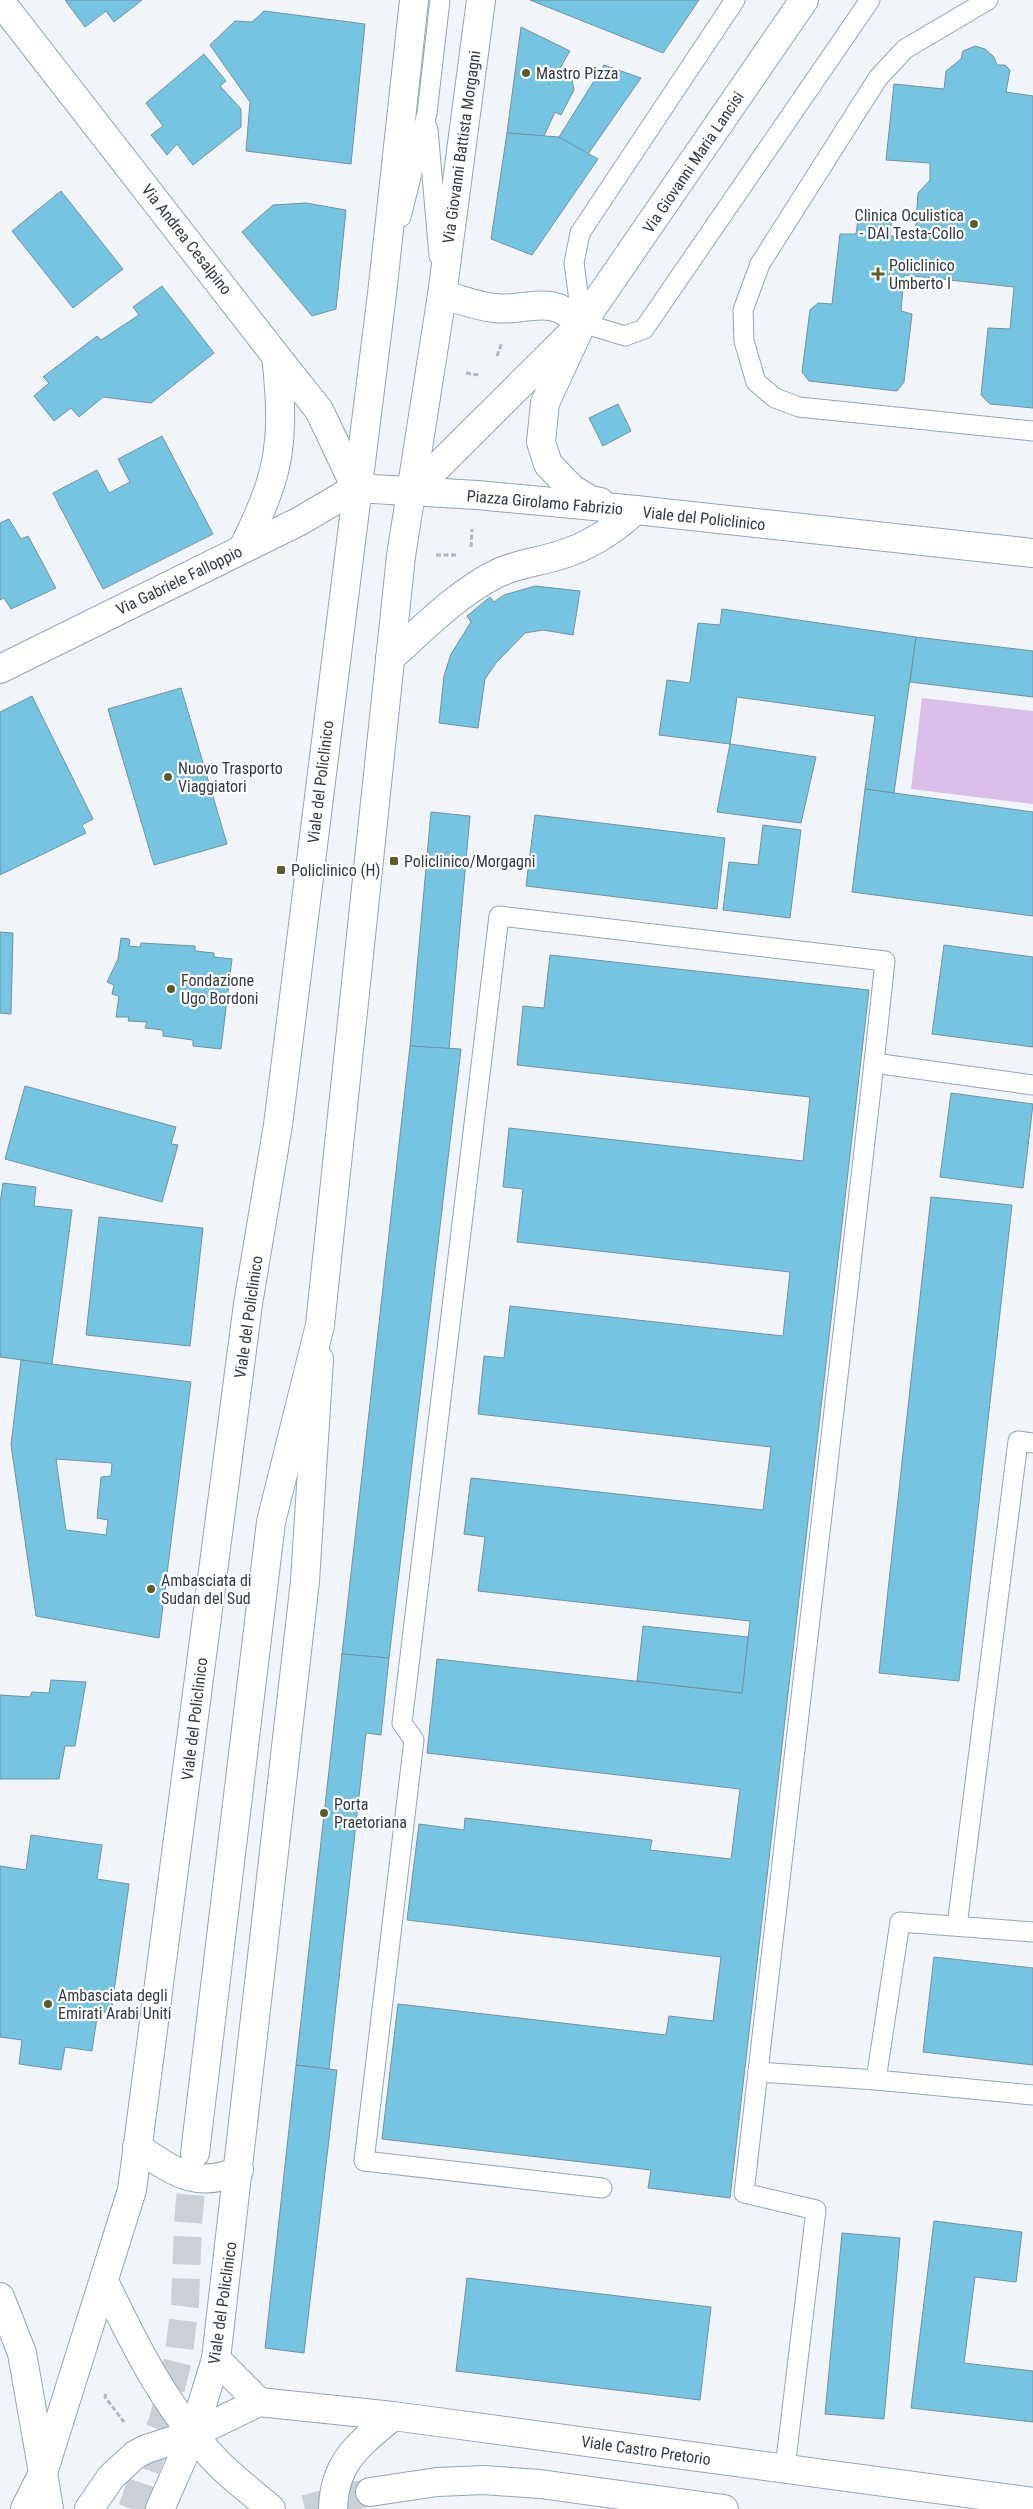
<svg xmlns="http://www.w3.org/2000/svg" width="1033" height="2509" font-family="'Roboto Condensed',sans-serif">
<rect width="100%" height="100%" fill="#f1f5fa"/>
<polygon fill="#d9beea" points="922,698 1033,711 1033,804 911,789"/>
<g fill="#75c5e2" stroke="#71929f" fill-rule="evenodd">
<polygon points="65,0 142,0 114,22 106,11 85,27"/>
<polygon points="530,0 699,0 663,53"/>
<polygon points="264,11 365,24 351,164 246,151 250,102 210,45 235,21 252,22"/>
<polygon points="521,27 570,51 557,73 572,80 574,90 561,115 555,112 544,136 507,133"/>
<polygon points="975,46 985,49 994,57 997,65 1005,65 1010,70 1006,92 1033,96 1033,408 990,404 981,395 988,328 1010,329 1014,287 904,275 901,311 912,314 904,382 897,391 809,381 802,372 810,310 818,303 832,304 840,234 856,234 859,212 893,214 890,236 915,237 918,193 930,180 930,163 886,160 894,84 944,89 946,71 961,59 963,51"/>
<polygon points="204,54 226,81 220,86 241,109 241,127 193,165 177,144 167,155 151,135 163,126 146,103"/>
<polygon points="604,65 641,78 588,154 559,137"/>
<polygon points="507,133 559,137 598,159 532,255 491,239"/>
<polygon points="61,191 123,269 73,308 12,231"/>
<polygon points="306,203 346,210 336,309 312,316 242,232 273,205"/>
<polygon points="162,286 214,353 151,403 103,397 79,417 71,408 54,421 34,396 49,383 43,377 97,336 101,340 139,315 133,307"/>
<polygon points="618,404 631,431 603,446 589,418"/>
<polygon points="162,436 213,534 103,589 53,493 97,470 109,493 130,482 118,459"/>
<polygon points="9,519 21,539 28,536 56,588 11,609 4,598 0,600 0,523"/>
<polygon points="535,586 580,591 573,635 543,630 525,633 496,663 485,679 478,728 439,723 444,676 451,654 471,622 467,616 490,597 494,602 504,595"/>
<polygon points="722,609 916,637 894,793 865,789 875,716 737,697 730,744 659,735 667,680 690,683 698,623 720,625"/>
<polygon points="916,637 1033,651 1033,697 910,682"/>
<polygon points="181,688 227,844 154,865 108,709"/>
<polygon points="32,696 93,819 82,825 86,833 0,875 0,712"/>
<polygon points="730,744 816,757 801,823 717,812"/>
<polygon points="865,789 1033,812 1033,916 852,892"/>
<polygon points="431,812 470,816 449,1049 410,1046"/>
<polygon points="535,815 725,838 717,909 526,886"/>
<polygon points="763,825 801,830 790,918 723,910 729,862 758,865"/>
<polygon points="0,932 13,933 11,1014 0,1013"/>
<polygon points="121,938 129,939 130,941 129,946 140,947 141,943 195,946 195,951 214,953 214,957 232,959 221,1049 193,1046 193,1040 163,1036 163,1030 145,1028 147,1022 128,1021 129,1017 116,1017 119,996 112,994 114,985 107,982 118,959"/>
<polygon points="944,945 1033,957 1033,1047 932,1034"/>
<polygon points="550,955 869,990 730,2198 648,2188 651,2170 382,2139 398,2004 666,2035 669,2016 713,2021 721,1957 407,1920 419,1824 464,1830 465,1818 652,1840 650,1850 731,1859 740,1789 427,1753 437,1659 742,1693 750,1621 478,1591 485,1537 464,1534 471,1478 763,1510 771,1447 478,1414 484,1356 504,1358 510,1306 783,1336 790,1272 517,1242 523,1189 503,1187 509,1128 803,1161 810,1097 517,1065 523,1006 544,1008"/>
<polygon points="410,1046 461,1049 389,1658 342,1654"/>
<polygon points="25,1086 176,1127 171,1144 178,1145 162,1202 5,1159"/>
<polygon points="951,1093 1033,1104 1023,1188 940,1177"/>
<polygon points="3,1183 36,1187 34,1206 72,1210 52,1364 0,1357 0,1203"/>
<polygon points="931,1197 1012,1205 959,1681 879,1673"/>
<polygon points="99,1217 203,1228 190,1346 86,1335"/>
<path d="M 21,1360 L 191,1382 L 159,1638 L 36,1616 L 11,1445 ZM 56,1459 L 112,1463 L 111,1476 L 101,1477 L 97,1518 L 108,1520 L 106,1535 L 66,1530 Z"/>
<polygon points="643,1626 748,1637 742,1693 637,1681"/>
<polygon points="342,1654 389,1658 381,1735 366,1733 329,2069 296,2065"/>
<polygon points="51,1680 86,1682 75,1746 65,1746 59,1779 0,1779 0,1695 30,1697 32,1692 49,1693"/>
<polygon points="31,1835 102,1845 97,1879 129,1884 111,2013 98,2011 92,2051 65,2047 61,2070 19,2064 22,2040 0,2037 0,1866 26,1870"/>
<polygon points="934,1957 1033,1968 1033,2065 923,2052"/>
<polygon points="296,2065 337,2070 304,2353 265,2348"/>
<polygon points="934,2221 1022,2232 1016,2282 975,2277 964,2363 1033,2371 1033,2422 911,2408"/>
<polygon points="842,2233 900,2238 884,2419 825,2414"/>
<polygon points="467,2278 711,2307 700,2400 456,2371"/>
</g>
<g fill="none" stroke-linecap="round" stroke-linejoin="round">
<g stroke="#cbd0d6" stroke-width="28" stroke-dasharray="28 14" stroke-linecap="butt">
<polyline points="132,2509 163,2420 178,2360 185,2304 188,2224 194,2154"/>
<polyline points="305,2509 370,2492"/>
</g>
<defs>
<g id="service">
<polyline points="735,0 580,233 574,263 582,323 625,336 644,329 870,0"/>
<polyline points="988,0 905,49 878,78 760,264 743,310 744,341 756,382 775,398 799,407 1033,431"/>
<polyline points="428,129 439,256"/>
<polyline points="401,217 427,113 440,0"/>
<polyline points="957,1926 1018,1441 1033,1443"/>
<polyline points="758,2072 876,2080 1033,2095"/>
<polyline points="876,2080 900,1922 1033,1932"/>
<polyline points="602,2188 364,2161 414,1740 402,1723 499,916 885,961 874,1063 1033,1085"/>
<polyline points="785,2468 816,2210 744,2193 874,1063"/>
</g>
<g id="minor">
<polyline points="0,1 276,356 319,410 356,488"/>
<path d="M 442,295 C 459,299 477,306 494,308 C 533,312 546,292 582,323"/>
<polyline points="356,488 477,495 636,510 1033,553"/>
<polyline points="411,493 570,335"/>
<polyline points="600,502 590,500 571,488 548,464 541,442 545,403 582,323 804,0"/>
<path d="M 243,548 C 253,528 263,507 270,485 C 284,444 281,399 276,356"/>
<path d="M 390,658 C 423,629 457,593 498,573 C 517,564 537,562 557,556 C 588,547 611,532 636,510"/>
<polyline points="0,669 300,521 356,488"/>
<path d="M 137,2147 C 172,2170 196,2191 239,2170"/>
<polyline points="0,2297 22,2353 43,2473"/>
<path d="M 333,2509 C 334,2461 360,2444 393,2416"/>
</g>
<g id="tertiary">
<path d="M 104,2281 C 135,2346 168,2412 219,2464 C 235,2480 254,2494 271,2509"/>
<polyline points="216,2359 259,2402"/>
<polyline points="25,2509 43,2473"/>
<polyline points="160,2509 193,2434 216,2359 305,1581 319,1359"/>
</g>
<polyline id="secondary" points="89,2509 111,2477 135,2455 146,2449 193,2434 259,2402 393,2416 1033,2502"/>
<g id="primary">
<polyline points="195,2153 271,1522 320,1325 401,556 442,295 481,0"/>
<polyline points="370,2492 437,2482 484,2480 540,2484 724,2509"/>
<polyline points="49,2509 43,2473 132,2190 248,1304 278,1125 382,294 414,0"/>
</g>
</defs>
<use href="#service" stroke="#92a5bd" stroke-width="21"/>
<use href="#minor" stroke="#92a5bd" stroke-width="30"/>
<use href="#tertiary" stroke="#92a5bd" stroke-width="30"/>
<use href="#secondary" stroke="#92a5bd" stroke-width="30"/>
<use href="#primary" stroke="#92a5bd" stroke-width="30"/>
<g stroke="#b0b5bc" stroke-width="3" stroke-dasharray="5 2.5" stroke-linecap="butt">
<polyline points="497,356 502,342"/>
<polyline points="466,373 479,375"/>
<polyline points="471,547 472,529"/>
<polyline points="436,555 457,555"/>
<polyline points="106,2394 105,2397 124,2422"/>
</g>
<use href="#service" stroke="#fff" stroke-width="19"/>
<use href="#minor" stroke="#fff" stroke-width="28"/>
<use href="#tertiary" stroke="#fff" stroke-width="28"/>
<use href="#secondary" stroke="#fff" stroke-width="28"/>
<use href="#primary" stroke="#fff" stroke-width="28"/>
</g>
<g fill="#5d5b28" stroke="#fff" stroke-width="2">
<circle cx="526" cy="73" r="5"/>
<circle cx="974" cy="224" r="5"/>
<path d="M875.5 266.5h5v5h5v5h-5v5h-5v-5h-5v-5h5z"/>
<circle cx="168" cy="777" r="5"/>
<rect x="389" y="856" width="10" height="10" rx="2.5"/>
<rect x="276" y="865" width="10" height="10" rx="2.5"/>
<circle cx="171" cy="989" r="5"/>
<circle cx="151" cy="1589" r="5"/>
<circle cx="324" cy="1813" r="5"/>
<circle cx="48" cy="2004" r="5"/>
</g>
<g text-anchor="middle" stroke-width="4.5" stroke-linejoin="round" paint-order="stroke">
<g font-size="16" fill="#323a44" stroke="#fff" text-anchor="start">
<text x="536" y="79">Mastro Pizza</text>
<text x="964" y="221" text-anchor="end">Clinica Oculistica<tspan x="964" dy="18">- DAI Testa-Collo</tspan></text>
<text x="889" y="271">Policlinico<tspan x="889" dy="18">Umberto I</tspan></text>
<text x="178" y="774">Nuovo Trasporto<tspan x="178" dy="18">Viaggiatori</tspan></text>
<text x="404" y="867">Policlinico/Morgagni</text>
<text x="291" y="876">Policlinico (H)</text>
<text x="181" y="986">Fondazione<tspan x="181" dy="18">Ugo Bordoni</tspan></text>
<text x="161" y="1586">Ambasciata di<tspan x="161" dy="18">Sudan del Sud</tspan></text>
<text x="334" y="1810">Porta<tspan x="334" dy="18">Praetoriana</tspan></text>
<text x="58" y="2001">Ambasciata degli<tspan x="58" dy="18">Emirati Arabi Uniti</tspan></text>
</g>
<g font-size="16" fill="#323a44" stroke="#fff">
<text transform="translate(461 147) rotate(-82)" y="6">Via Giovanni Battista Morgagni</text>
<text transform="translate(693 162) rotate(-56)" y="6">Via Giovanni Maria Lancisi</text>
<text transform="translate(187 239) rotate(52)" y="6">Via Andrea Cesalpino</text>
<text transform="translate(545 502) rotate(5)" y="6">Piazza Girolamo Fabrizio</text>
<text transform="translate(704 518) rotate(6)" y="6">Viale del Policlinico</text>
<text transform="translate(179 580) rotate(-26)" y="6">Via Gabriele Falloppio</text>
<text transform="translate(320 782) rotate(-83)" y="6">Viale del Policlinico</text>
<text transform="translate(248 1317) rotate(-82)" y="6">Viale del Policlinico</text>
<text transform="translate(194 1719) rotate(-83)" y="6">Viale del Policlinico</text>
<text transform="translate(222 2303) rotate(-82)" y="6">Viale del Policlinico</text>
<text transform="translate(646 2450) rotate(8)" y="6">Viale Castro Pretorio</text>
</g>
</g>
</svg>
